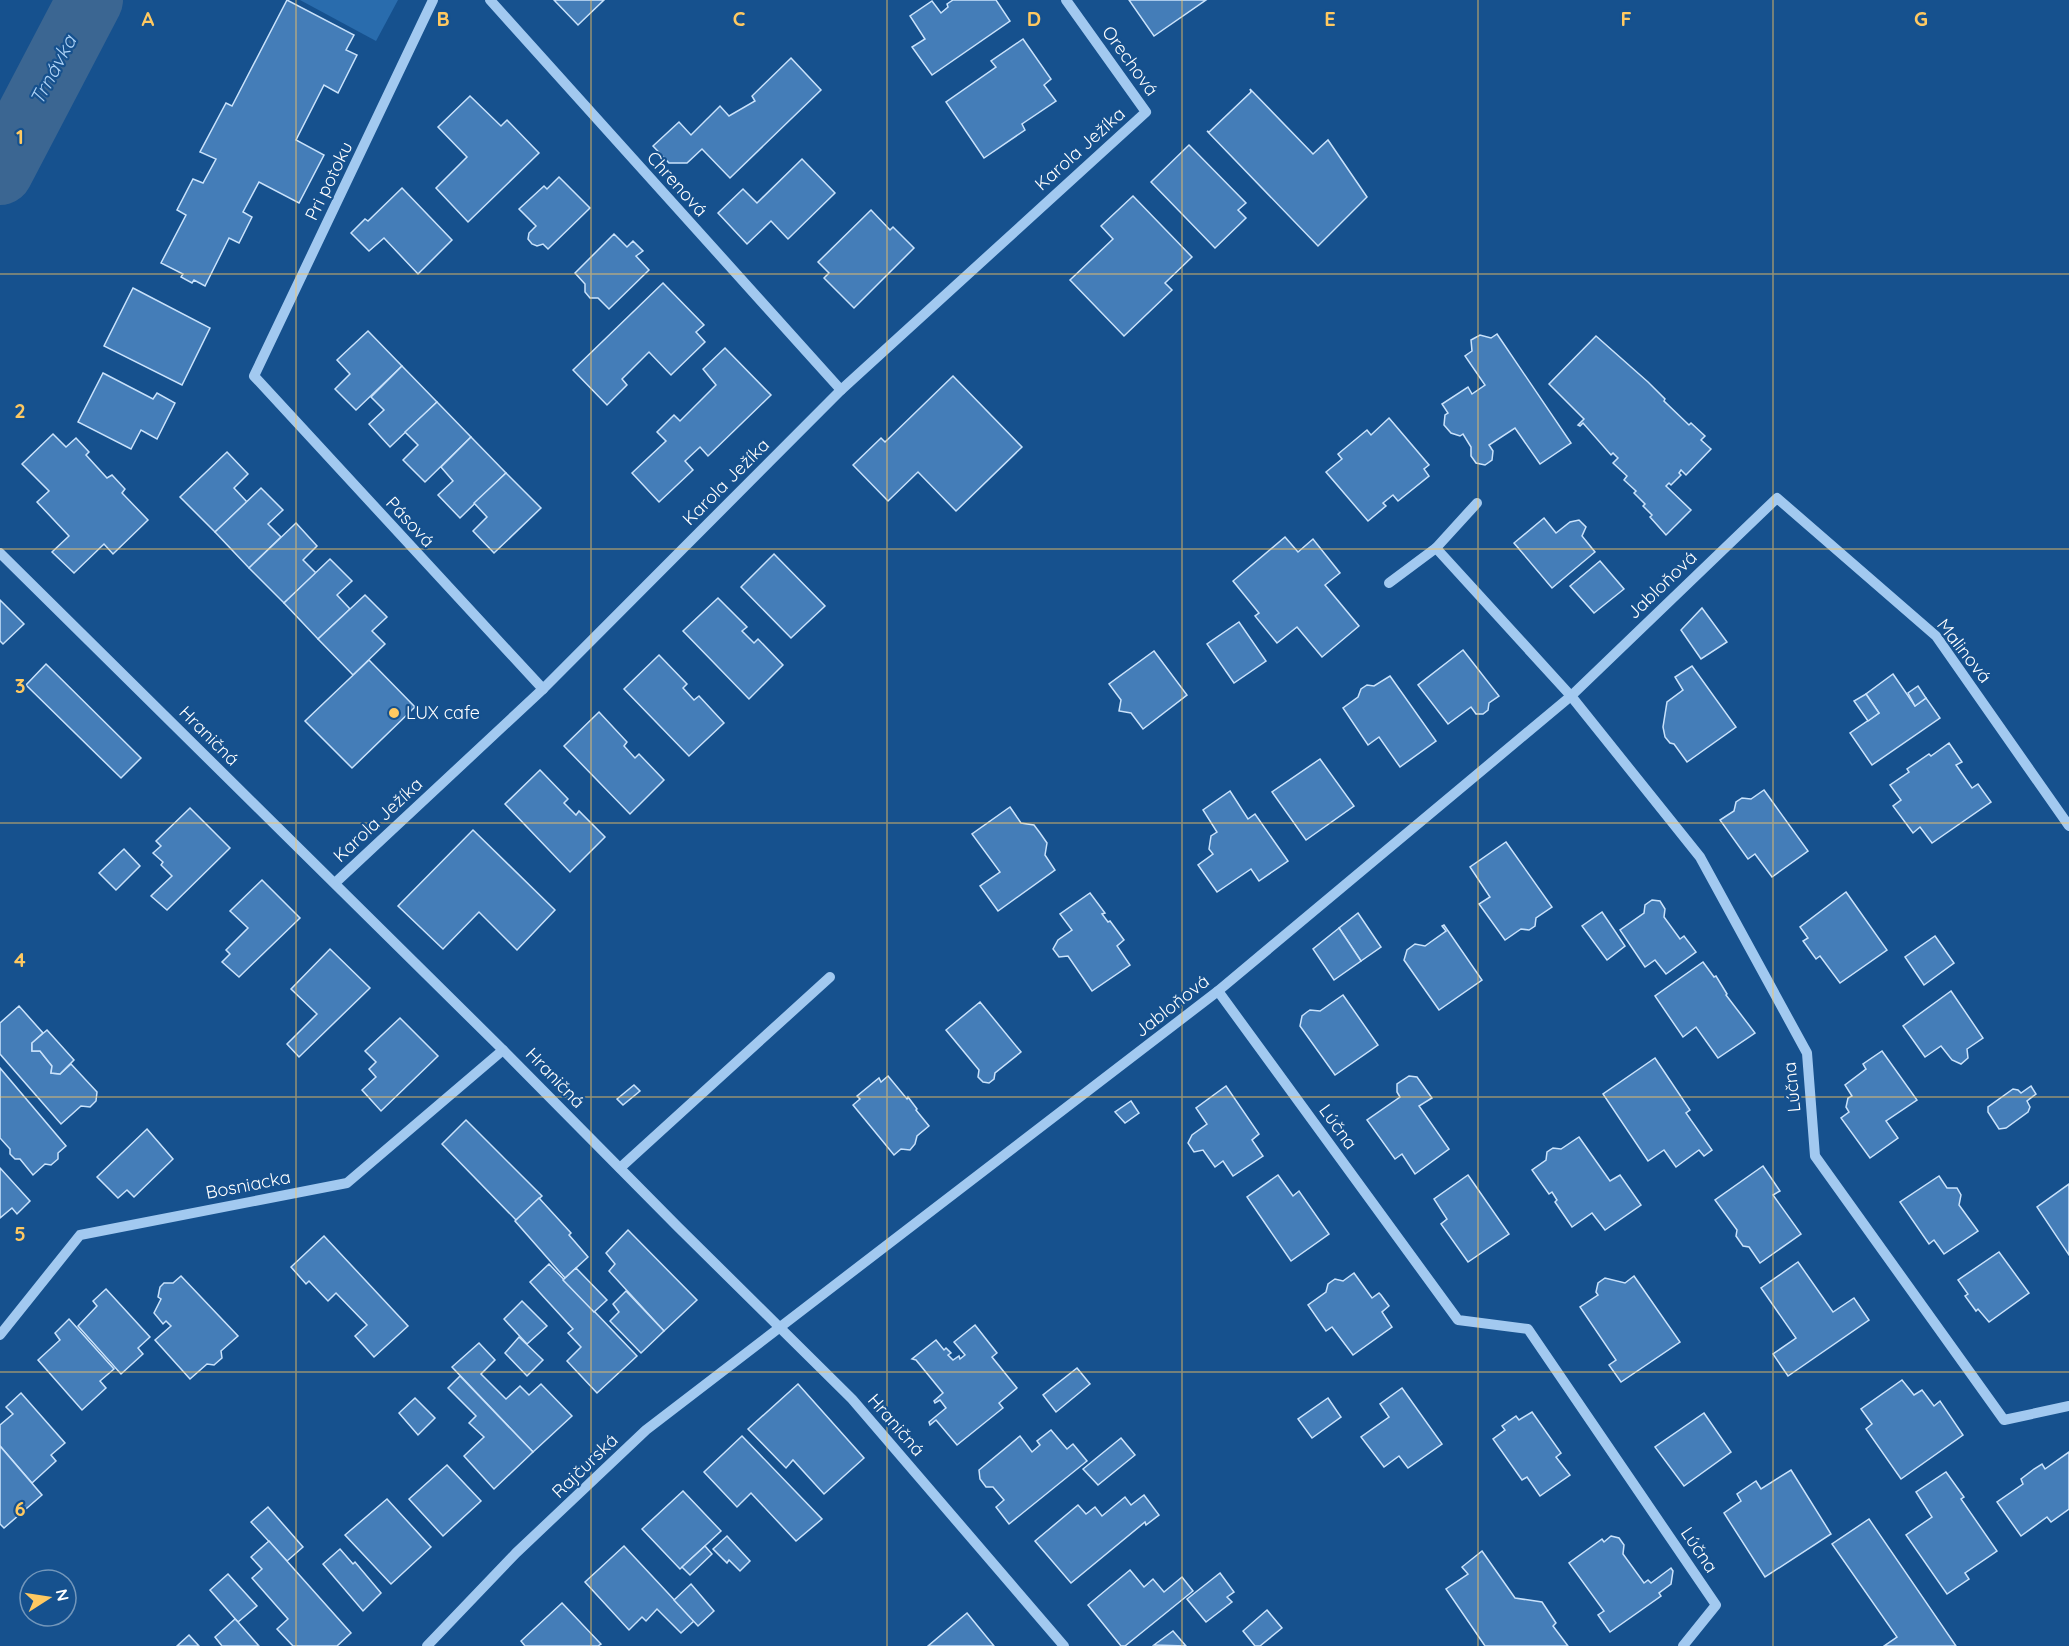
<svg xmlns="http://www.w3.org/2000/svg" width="2069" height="1646" font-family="Quicksand,sans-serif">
<rect width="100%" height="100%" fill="#16518e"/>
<polygon fill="#296cad" points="300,0 398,0 376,41"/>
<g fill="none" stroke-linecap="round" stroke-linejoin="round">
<polyline stroke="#3b6692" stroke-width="66" points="0,172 90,0"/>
</g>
<g fill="#447db8" stroke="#c9e2fb" stroke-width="1.5">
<polygon points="287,0 354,35 346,50 357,55 338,93 324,85 296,140 324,155 299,203 259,182 243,212 252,217 239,243 229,238 205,286 194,280 192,283 181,277 183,274 161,263 186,215 177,210 193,179 203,183 216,159 200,152 226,103 232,106"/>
<polygon points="554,0 604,0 578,25"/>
<polygon points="953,0 996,0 1010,21 932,75 912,47 925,39 910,16 932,1 941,13 948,7 947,4"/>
<polygon points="1129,0 1206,0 1154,36"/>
<polygon points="1023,39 1051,79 1044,85 1056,101 1022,124 1025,130 984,158 946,102 996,67 991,61"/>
<polygon points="791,58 821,90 730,178 702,149 687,163 669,163 653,146 679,122 691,135 720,106 729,116 755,101 752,96"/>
<polygon points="1250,89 1313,154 1328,140 1367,197 1318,246 1207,131 1209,132 1251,92"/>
<polygon points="470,96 501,126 507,120 539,153 468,222 436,188 467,157 438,127"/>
<polygon points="1189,145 1246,203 1238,210 1246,218 1215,248 1151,182"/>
<polygon points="802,159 835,193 788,239 771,221 747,244 718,213 743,189 757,203"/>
<polygon points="559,177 590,208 548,249 543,244 537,246 532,244 528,239 529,233 536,226 519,209 544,186 547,189"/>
<polygon points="402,188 452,240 418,274 384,238 369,251 351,233 365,219 368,221"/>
<polygon points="1133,196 1192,257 1165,283 1172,290 1124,336 1070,280 1113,239 1101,226"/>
<polygon points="871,210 890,230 893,227 914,248 854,308 824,278 829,273 818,262"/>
<polygon points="614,234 627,247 633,241 643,251 636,256 649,270 609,309 598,298 590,298 585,292 585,284 575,273"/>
<polygon points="663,283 704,325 696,332 705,342 671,375 649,352 622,379 627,385 607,405 573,370"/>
<polygon points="133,288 210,328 182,385 104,346"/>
<polygon points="368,331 402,366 356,410 335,389 350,374 337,360"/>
<polygon points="1497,334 1571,443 1540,464 1515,428 1489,445 1493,451 1492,460 1485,465 1476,463 1471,456 1471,447 1463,434 1460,436 1451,433 1444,425 1445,415 1448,413 1442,404 1468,387 1472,394 1485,385 1465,356 1472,351 1471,340 1480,335 1491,338"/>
<polygon points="1596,336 1648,382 1665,399 1664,401 1689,425 1691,423 1705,436 1701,440 1711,449 1686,475 1681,470 1679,473 1681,475 1671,485 1669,483 1666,486 1691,510 1666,535 1650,517 1652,515 1643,506 1645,504 1634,493 1636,491 1624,480 1627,476 1613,463 1618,458 1613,453 1611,455 1583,423 1580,426 1578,425 1584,419 1549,384"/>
<polygon points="725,348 771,395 708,456 700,447 685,461 693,470 659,502 632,473 666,441 657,432 674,415 680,421 716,385 703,369"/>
<polygon points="402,366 437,402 390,447 369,424 384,410 371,397"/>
<polygon points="103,373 153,399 157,393 175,403 157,439 141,430 131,449 78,422"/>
<polygon points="953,376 1022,447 956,511 918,472 888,501 853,465 881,438 885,442"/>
<polygon points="437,402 471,437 425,482 403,460 418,445 405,432"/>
<polygon points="1389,418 1429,465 1424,469 1429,476 1398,501 1393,495 1383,503 1386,506 1368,521 1326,472 1342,459 1338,454 1367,430 1371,435"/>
<polygon points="53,434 66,447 76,438 89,452 86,455 107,478 112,475 125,489 122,493 148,520 113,554 104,544 74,573 52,552 69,536 37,502 49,491 22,464"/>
<polygon points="471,437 506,473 460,518 438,495 453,481 441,467"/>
<polygon points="227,452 248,474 234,488 247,502 215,532 180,497"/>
<polygon points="506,473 541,508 494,553 473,531 487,517 474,503"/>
<polygon points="261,488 283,510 268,524 281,537 249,568 215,532"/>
<polygon points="1544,518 1556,533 1570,522 1579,520 1586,527 1582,536 1595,552 1552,588 1514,543"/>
<polygon points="296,523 317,546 303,560 316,573 284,603 249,568"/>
<polygon points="1285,537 1298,552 1313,539 1340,573 1325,585 1359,626 1322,657 1297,627 1277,643 1255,616 1259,613 1233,581"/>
<polygon points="774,554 825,606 791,638 741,587"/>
<polygon points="330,559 352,581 337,595 350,609 318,639 284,603"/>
<polygon points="1600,561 1624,589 1594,613 1570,586"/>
<polygon points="365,595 387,617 372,631 385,644 353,675 318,639"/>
<polygon points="718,598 747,627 742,631 754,643 758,639 783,665 749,699 683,631"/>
<polygon points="0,600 24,624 3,644 0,641"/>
<polygon points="1702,608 1727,642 1701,659 1681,630"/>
<polygon points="1239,622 1266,661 1234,683 1207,644"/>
<polygon points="1463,650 1499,696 1489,703 1488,710 1483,714 1476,714 1471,707 1448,724 1418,685"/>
<polygon points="1154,651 1187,695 1143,729 1131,713 1119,711 1121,700 1109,684"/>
<polygon points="659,655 687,684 683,688 694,700 699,696 724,723 689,756 624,689"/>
<polygon points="369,660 415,707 352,768 305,721"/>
<polygon points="46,664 141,758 121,778 26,685"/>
<polygon points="1692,666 1736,727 1687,762 1674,744 1670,743 1665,737 1663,727 1667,702 1683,690 1675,677"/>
<polygon points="1893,674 1915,706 1926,698 1940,718 1872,765 1850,733 1879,713 1866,694"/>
<polygon points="1390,676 1436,741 1400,767 1379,737 1368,745 1343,708 1358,697 1361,689 1367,685 1374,686"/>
<polygon points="1918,686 1926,698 1915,706 1908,693"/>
<polygon points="1866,694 1879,713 1868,721 1854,701"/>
<polygon points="599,712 627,742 624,746 635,758 639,754 664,780 630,814 564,746"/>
<polygon points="1949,743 1962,762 1956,765 1972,788 1978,784 1991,802 1932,843 1920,827 1913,833 1893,806 1901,800 1890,785 1909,772 1907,769 1929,754 1931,756"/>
<polygon points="1320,759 1354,806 1306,840 1272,792"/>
<polygon points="540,770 568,799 564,803 576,815 579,811 605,837 570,872 505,804"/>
<polygon points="1764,790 1808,851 1772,877 1755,854 1748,859 1720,820 1734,811 1736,802 1742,798 1751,799"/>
<polygon points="1230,791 1248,819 1255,814 1288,861 1259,881 1251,869 1217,892 1198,865 1213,854 1209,849 1211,836 1217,832 1203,810"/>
<polygon points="1010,807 1021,823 1034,825 1040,833 1047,843 1045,855 1055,870 998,911 980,886 1000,872 972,834"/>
<polygon points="190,808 230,848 167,910 151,896 172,876 161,865 163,862 153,853 161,846 156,841"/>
<polygon points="473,830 555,910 517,950 479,912 443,949 398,906"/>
<polygon points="1506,842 1552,907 1536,918 1535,926 1529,930 1521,929 1505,940 1479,904 1490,897 1470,867"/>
<polygon points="124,849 140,866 116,890 99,873"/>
<polygon points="262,880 300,918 239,977 222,962 230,954 226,950 248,928 230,911"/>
<polygon points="1846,892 1887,950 1840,983 1820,956 1816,959 1803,941 1808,938 1800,927"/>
<polygon points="1090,893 1105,913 1102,914 1108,922 1110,921 1124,940 1117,946 1130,965 1092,991 1068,956 1059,957 1053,949 1058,940 1072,930 1060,914"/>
<polygon points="1652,900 1660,901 1665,909 1664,917 1680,939 1684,936 1696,952 1666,974 1655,960 1645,967 1620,930 1644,913 1645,905"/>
<polygon points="1602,912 1625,946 1607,960 1582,926"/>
<polygon points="1358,913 1381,947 1361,961 1339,928"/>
<polygon points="1444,925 1482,980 1439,1010 1404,960 1407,950 1415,944 1425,946 1446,931 1442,926"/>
<polygon points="1339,928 1361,961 1334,980 1313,949"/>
<polygon points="1935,936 1954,963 1924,985 1905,957"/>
<polygon points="330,949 370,988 299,1057 287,1044 317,1014 291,989"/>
<polygon points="1703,962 1714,977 1716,976 1727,994 1726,995 1755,1033 1718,1058 1696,1027 1683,1037 1655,996"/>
<polygon points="1951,991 1983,1038 1967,1049 1968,1058 1961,1064 1952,1060 1941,1046 1925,1057 1903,1026"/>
<polygon points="1343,995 1378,1045 1335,1075 1300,1026 1302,1016 1307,1012 1310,1010 1320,1011"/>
<polygon points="980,1002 1021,1052 995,1073 994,1079 989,1083 983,1082 978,1077 979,1070 946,1030"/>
<polygon points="19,1006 43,1033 32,1043 32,1051 40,1051 52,1066 51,1073 60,1074 71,1064 97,1092 96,1101 90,1107 81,1106 61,1124 0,1054 0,1023"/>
<polygon points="400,1018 438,1056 381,1111 362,1090 376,1077 369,1069 376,1062 365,1051"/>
<polygon points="47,1030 74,1060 60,1074 51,1073 52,1066 40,1051 32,1051 32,1043"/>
<polygon points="1882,1051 1917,1100 1886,1121 1898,1138 1870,1158 1841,1118 1849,1112 1846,1107 1848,1098 1852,1096 1845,1085 1866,1069 1863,1064"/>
<polygon points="1655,1058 1690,1110 1686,1113 1712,1150 1704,1156 1699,1150 1676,1167 1664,1150 1648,1161 1603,1094"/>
<polygon points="0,1068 66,1146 58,1153 58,1159 51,1165 45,1164 33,1175 20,1159 15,1159 10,1154 10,1149 0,1138"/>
<polygon points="888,1076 907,1099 908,1097 917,1109 916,1110 929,1126 917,1136 915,1144 910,1150 901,1149 894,1155 853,1105 860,1099 857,1096 879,1078 881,1082"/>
<polygon points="1409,1076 1417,1077 1432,1098 1419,1106 1449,1149 1415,1174 1402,1154 1395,1159 1367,1120 1400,1097 1397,1092 1397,1084"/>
<polygon points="634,1085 640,1091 623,1105 617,1099"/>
<polygon points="1226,1086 1259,1134 1252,1140 1263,1156 1233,1176 1223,1161 1215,1167 1203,1150 1194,1152 1188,1143 1192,1135 1207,1124 1196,1108"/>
<polygon points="2031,1086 2036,1094 2027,1101 2030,1107 2028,1112 2006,1128 1999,1129 1988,1112 1988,1107 2013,1089 2018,1090 2021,1093"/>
<polygon points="1131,1101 1139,1113 1125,1123 1115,1112"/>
<polygon points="466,1120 542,1196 516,1220 442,1144"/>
<polygon points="147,1129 173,1159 134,1197 127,1190 118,1198 97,1177"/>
<polygon points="1579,1137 1610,1181 1620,1175 1641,1205 1605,1230 1592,1213 1572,1227 1555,1202 1557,1200 1552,1192 1549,1194 1532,1170 1546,1160 1547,1152 1553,1148 1561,1149"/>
<polygon points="1763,1166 1780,1191 1773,1195 1801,1234 1760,1263 1749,1247 1743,1246 1736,1236 1737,1230 1715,1200"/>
<polygon points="0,1168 30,1201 17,1214 12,1208 0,1218"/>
<polygon points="1278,1175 1293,1196 1299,1191 1329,1234 1291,1261 1247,1197"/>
<polygon points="1468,1175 1509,1234 1468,1262 1441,1224 1447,1219 1434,1199"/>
<polygon points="1939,1176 1947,1188 1957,1188 1961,1195 1959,1205 1978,1231 1944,1254 1934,1240 1929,1244 1900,1202"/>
<polygon points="2069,1184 2069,1255 2037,1207"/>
<polygon points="539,1198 571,1233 569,1235 588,1257 565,1278 515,1221"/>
<polygon points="628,1230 697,1300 664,1331 609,1271 615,1264 606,1253"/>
<polygon points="324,1236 408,1326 374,1357 355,1336 367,1325 336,1293 328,1301 309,1281 306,1284 291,1267"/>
<polygon points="1999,1252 2029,1293 1989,1322 1978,1309 1976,1311 1965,1296 1968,1294 1958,1280"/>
<polygon points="1798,1262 1833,1312 1854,1298 1869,1320 1788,1376 1773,1354 1796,1338 1761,1288"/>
<polygon points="549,1264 637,1356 597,1393 567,1361 581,1347 568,1333 573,1329 530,1282"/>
<polygon points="576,1268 607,1300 594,1312 563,1280"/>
<polygon points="1354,1273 1372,1298 1379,1293 1381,1295 1389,1306 1382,1312 1392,1327 1353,1355 1332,1327 1326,1331 1308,1305 1326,1292 1328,1284 1335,1279 1343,1281"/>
<polygon points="181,1276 238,1336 221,1351 222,1358 214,1365 207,1364 190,1379 155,1340 171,1326 166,1321 163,1324 154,1313 161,1299 158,1297 160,1287 164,1283 173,1283"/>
<polygon points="1634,1276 1680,1342 1621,1382 1609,1365 1616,1360 1580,1307 1598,1295 1596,1292 1598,1283 1605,1278 1625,1283"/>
<polygon points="106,1289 150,1337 138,1348 143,1354 121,1374 78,1326 97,1306 93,1301"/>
<polygon points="626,1291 664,1331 641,1353 610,1321 619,1312 613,1304"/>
<polygon points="522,1301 547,1326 527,1344 504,1319"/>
<polygon points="69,1319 114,1369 100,1381 106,1388 82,1410 38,1360 60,1340 55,1333"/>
<polygon points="975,1325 997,1353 992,1357 1017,1388 999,1403 1003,1408 957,1445 936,1420 930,1425 929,1422 946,1408 940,1400 935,1403 934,1401 943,1393 916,1360 912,1359 936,1340 944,1350 946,1348 951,1353 948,1355 953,1360 959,1356 960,1359 965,1355 954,1342"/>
<polygon points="519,1337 543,1360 527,1376 505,1353"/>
<polygon points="479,1343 495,1360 481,1374 506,1399 520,1386 529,1395 541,1384 572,1416 533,1452 452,1367"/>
<polygon points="1077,1368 1090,1384 1056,1412 1043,1395"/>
<polygon points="460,1376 533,1452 494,1489 464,1456 484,1437 469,1423 476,1416 448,1388"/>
<polygon points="1902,1380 1914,1395 1922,1390 1934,1406 1940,1401 1963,1435 1901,1479 1866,1429 1872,1424 1861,1409"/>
<polygon points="798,1384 864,1458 824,1494 793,1460 786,1468 748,1429"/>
<polygon points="1402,1388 1442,1444 1408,1468 1399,1456 1384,1467 1361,1437 1389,1417 1380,1404"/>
<polygon points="21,1393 65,1443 51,1455 56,1461 32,1483 0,1446 0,1425 13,1414 6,1407"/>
<polygon points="415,1398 435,1418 418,1435 399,1413"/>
<polygon points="1328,1398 1341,1417 1312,1438 1298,1419"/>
<polygon points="1532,1412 1561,1453 1556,1457 1570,1475 1540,1496 1527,1477 1522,1480 1493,1439 1505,1430 1502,1426 1516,1416 1519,1420"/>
<polygon points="1704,1413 1731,1452 1684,1486 1655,1447"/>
<polygon points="1051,1430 1067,1449 1073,1444 1087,1461 1009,1524 996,1507 1004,1500 993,1487 986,1487 980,1479 979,1470 1020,1436 1032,1452 1040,1445 1037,1441"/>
<polygon points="742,1436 822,1519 796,1541 751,1493 737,1507 704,1472"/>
<polygon points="1121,1438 1135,1455 1098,1485 1083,1469"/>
<polygon points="0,1446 42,1495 4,1528 0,1524"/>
<polygon points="2069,1452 2069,1509 2051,1522 2047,1517 2021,1536 1997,1502 2023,1484 2021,1479 2034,1469 2042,1464 2045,1469"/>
<polygon points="447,1465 481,1501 443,1536 409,1499"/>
<polygon points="1791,1470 1831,1534 1765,1577 1724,1513 1741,1501 1737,1494 1756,1481 1761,1489"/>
<polygon points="1946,1472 1964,1497 1961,1499 1997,1551 1965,1573 1969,1579 1947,1594 1906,1535 1932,1517 1916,1492"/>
<polygon points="683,1491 721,1531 680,1569 642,1529"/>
<polygon points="1144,1495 1159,1515 1146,1525 1145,1522 1071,1583 1035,1541 1078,1505 1086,1514 1095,1507 1102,1516 1125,1497 1131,1505"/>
<polygon points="387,1499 431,1547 391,1584 345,1535"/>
<polygon points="268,1507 303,1547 287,1561 251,1522"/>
<polygon points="1869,1519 1956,1646 1884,1646 1897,1637 1832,1544"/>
<polygon points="727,1536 750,1561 740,1571 729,1560 727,1563 713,1549"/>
<polygon points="1611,1536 1619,1538 1624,1545 1623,1554 1644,1583 1648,1580 1651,1583 1671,1568 1673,1571 1671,1584 1659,1593 1661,1596 1610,1632 1598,1615 1604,1611 1569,1563 1602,1539 1604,1542"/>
<polygon points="269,1541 351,1633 337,1646 293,1646 277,1629 288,1619 252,1578 262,1569 251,1557"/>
<polygon points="624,1546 694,1621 681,1633 657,1609 646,1621 642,1617 629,1630 585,1582"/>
<polygon points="705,1546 712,1554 690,1575 682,1567"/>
<polygon points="340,1549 353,1564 355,1562 381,1593 363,1611 323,1564"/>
<polygon points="1482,1551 1515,1598 1542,1602 1556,1623 1553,1626 1568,1646 1485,1646 1446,1589 1468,1574 1462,1567"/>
<polygon points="1130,1570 1144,1587 1153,1579 1164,1592 1182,1577 1193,1591 1125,1646 1121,1646 1088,1605"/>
<polygon points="1220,1573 1234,1592 1227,1597 1232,1602 1206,1622 1187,1599"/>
<polygon points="228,1574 257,1606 238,1622 210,1590"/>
<polygon points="691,1584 714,1611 698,1626 674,1600"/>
<polygon points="562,1603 601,1644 598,1646 525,1646 521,1641"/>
<polygon points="1267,1610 1282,1628 1260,1646 1255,1646 1243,1631"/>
<polygon points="967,1613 994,1646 928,1646"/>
<polygon points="235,1619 238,1622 259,1646 222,1646 215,1637"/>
<polygon points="1173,1631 1186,1646 1154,1645"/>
<polygon points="189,1635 199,1646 177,1646"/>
</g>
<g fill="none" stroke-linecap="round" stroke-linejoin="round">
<g stroke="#a2c9f0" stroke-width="10">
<polyline points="433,0 254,376 543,689"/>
<polyline points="490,0 841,390"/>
<polyline points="1477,503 1436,548 1571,696 1700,857 1807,1053 1815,1156 2004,1420 2069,1406"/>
<polyline points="0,553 503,1050 678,1227 852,1399 1064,1646"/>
<polyline points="1389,583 1436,548"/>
<polyline points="335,883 543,689 841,390 1146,112 1066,0"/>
<polyline points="1218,991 1458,1320 1528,1329 1716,1605 1683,1646"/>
<polyline points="620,1168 830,977"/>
<polyline points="0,1335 80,1235 347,1183 503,1050"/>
<polyline points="427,1646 516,1553 646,1430 1218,991 1571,696 1777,498 1936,636 2069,826"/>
</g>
</g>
<path fill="none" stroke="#ffc961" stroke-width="1.5" stroke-opacity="0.55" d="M 296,0 L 296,1646M 591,0 L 591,1646M 887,0 L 887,1646M 1182,0 L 1182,1646M 1478,0 L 1478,1646M 1773,0 L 1773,1646M 0,274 L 2069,274M 0,549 L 2069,549M 0,823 L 2069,823M 0,1097 L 2069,1097M 0,1372 L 2069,1372"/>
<circle fill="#ffc961" stroke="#16518e" stroke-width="2" cx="394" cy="713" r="6"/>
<g text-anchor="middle" stroke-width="4.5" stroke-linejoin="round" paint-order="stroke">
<g font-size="18" fill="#fff" stroke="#16518e">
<text transform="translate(1130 61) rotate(54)" y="6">Orechová</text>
<text transform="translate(1080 149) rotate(-42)" y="6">Karola Ježíka</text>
<text transform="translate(329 181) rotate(-64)" y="6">Pri potoku</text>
<text transform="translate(677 184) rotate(48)" y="6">Chrenová</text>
<text transform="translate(726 482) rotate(-45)" y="6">Karola Ježíka</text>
<text transform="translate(410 522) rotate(47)" y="6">Pásová</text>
<text transform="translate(1662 585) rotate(-44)" y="6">Jabloňová</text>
<text transform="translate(1964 651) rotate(52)" y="6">Malinová</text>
<text transform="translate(209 736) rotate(45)" y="6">Hraničná</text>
<text transform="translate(378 820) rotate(-43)" y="6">Karola Ježíka</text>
<text transform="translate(1172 1006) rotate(-38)" y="6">Jabloňová</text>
<text transform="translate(555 1078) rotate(46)" y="6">Hraničná</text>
<text transform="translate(1792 1087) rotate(-96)" y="6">Lúčna</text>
<text transform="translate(1338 1127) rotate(54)" y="6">Lúčna</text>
<text transform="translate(248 1185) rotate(-11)" y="6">Bosniacka</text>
<text transform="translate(896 1425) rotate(49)" y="6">Hraničná</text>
<text transform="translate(585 1466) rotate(-44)" y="6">Rajčurská</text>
<text transform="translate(1699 1550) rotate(56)" y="6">Lúčna</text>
</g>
<g font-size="18" fill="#fff" stroke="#16518e" text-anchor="start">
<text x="406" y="719">LUX cafe</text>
</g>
<g font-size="20" font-style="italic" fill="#aed3f7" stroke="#16518e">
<text transform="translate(53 70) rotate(-62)" y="7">Trnávka</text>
</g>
</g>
<g font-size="20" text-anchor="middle" font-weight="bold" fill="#ffc961" stroke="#16518e" stroke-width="4.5" stroke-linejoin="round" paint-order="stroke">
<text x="148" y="26">A</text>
<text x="443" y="26">B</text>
<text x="739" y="26">C</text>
<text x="1034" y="26">D</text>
<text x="1330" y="26">E</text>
<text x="1626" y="26">F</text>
<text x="1921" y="26">G</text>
<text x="20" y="144">1</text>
<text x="20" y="418">2</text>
<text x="20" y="693">3</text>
<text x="20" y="967">4</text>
<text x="20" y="1241">5</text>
<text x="20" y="1516">6</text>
</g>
<g transform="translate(48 1598) rotate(78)"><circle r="28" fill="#16518e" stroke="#7397bb" stroke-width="1.5"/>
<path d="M0-4.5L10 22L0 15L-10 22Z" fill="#ffc961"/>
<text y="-9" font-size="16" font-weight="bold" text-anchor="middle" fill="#ffffff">N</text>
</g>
</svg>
